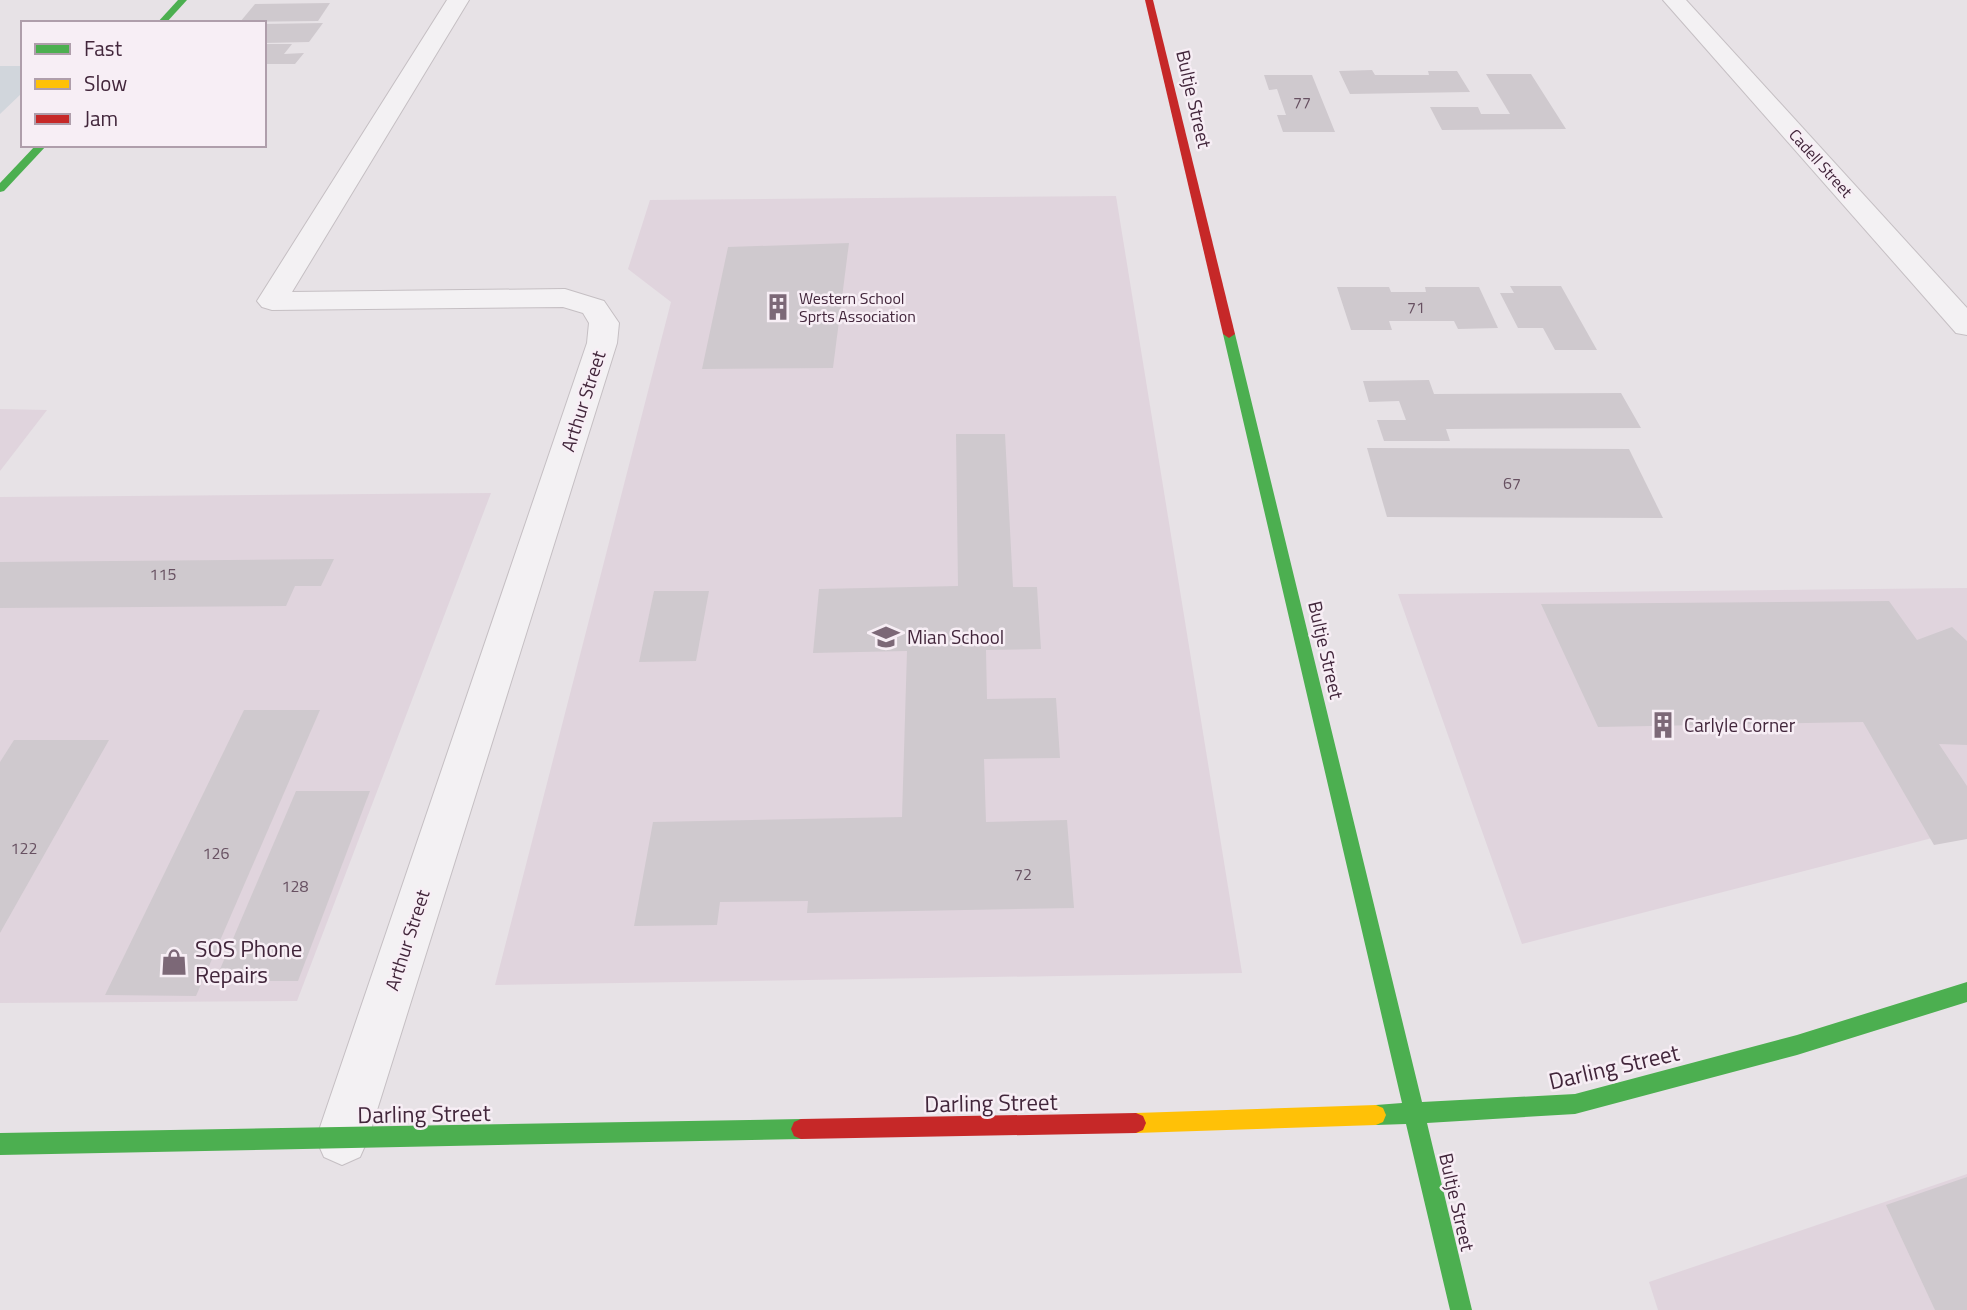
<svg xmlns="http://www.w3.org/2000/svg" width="1967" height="1310" font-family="'Titillium Web',sans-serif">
<rect width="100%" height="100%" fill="#e7e2e6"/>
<g fill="#e0d4dd">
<polygon points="1116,196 1242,973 495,985 671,302 628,269 650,200"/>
<polygon points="0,409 47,410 0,471"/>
<polygon points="491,493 297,1001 0,1003 0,497"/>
<polygon points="1967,588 1967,829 1522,944 1398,594"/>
<polygon points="1967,1174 1967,1310 1658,1310 1649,1282"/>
</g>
<polygon fill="#d1d6dc" points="0,66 23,66 23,92 0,114"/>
<g fill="#cfc9ce">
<polygon points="330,3 318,21 240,22 255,4"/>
<polygon points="323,23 309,42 264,43 264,24"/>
<polygon points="264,44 292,44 284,54 304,53 295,64 264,64"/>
<polygon points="1372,70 1375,75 1429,75 1428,71 1457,71 1470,92 1350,94 1339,71"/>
<polygon points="1486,74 1531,74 1566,129 1442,130 1430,107 1478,107 1481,114 1510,114"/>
<polygon points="1264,75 1312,75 1335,132 1283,132 1277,115 1286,115 1277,89 1269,90"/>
<polygon points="849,243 833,368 702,369 728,247"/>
<polygon points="1510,286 1561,286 1597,350 1555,350 1543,328 1518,328 1500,293 1514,293"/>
<polygon points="1337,287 1389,287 1391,292 1426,292 1425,287 1479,287 1498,328 1458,329 1454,321 1389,321 1392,330 1351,330"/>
<polygon points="1429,380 1434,394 1621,393 1641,428 1446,429 1450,441 1384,441 1377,420 1406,420 1399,401 1369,402 1363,381"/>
<polygon points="956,434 1005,434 1013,587 1037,587 1041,649 986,650 987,699 1056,698 1060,758 984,759 986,822 1067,820 1074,908 807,913 808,901 720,902 717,925 634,926 653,822 902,817 907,651 813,653 819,589 958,586"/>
<polygon points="1367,448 1629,449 1663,518 1387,517"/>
<polygon points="334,559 321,586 295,586 286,606 0,608 0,562"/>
<polygon points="654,591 709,591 696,661 639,662"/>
<polygon points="1889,601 1917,640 1952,627 1967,641 1967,745 1939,744 1967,786 1967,839 1934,845 1863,722 1598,727 1541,604"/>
<polygon points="244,710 320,710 196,996 105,995"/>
<polygon points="14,740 109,740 0,933 0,762"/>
<polygon points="296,791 370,791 298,981 215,981"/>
<polygon points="1967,1177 1967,1310 1935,1310 1886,1205"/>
</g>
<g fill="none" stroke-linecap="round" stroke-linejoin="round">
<defs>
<g id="street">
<polygon points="447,0 469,0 292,292 565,289 604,301 619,323 617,343 368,1139 360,1157 342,1165 324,1157 316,1139 587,343 589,323 583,313 563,307 272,310 262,307 257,301"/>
<polygon points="1663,0 1686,0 1967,308 1967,335 1956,333"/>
</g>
</defs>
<use href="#street" stroke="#c5bfc3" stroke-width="2"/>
<use href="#street" fill="#f3f1f3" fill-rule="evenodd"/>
<g fill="#4caf50" fill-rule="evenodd">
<polygon points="178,0 187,0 166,23 157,23"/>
<polygon points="36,145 47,145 4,191 0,192 0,183"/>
<polygon points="1229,330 1235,334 1422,1102 1575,1094 1797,1035 1967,982 1967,1002 1797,1055 1575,1114 1427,1123 1472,1310 1450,1310 1406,1124 1376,1125 1369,1122 1366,1115 1369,1108 1376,1105 1402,1103 1223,334"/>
<polygon points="801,1119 808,1122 811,1129 808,1136 801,1139 0,1155 0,1133"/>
</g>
<polygon fill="#ffc107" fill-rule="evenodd" points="1376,1105 1383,1108 1386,1115 1383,1122 1376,1125 1136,1133 1129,1130 1126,1123 1129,1116 1136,1113"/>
<g fill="#c62828" fill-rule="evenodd">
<polygon points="1145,0 1153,0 1235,334 1229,338 1223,334"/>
<polygon points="1136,1113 1143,1116 1146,1123 1143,1130 1136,1133 801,1139 794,1136 791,1129 794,1122 801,1119"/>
</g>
</g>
<defs>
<symbol id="building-bare" viewBox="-9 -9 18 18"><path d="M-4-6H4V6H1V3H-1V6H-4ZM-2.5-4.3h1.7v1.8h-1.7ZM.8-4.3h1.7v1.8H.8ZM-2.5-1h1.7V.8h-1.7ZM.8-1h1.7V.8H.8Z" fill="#7c6877" stroke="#f7eef5" stroke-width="2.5" paint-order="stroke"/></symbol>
<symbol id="school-bare" viewBox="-9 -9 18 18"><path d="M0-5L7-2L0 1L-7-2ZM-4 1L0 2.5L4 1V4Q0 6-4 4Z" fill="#7c6877" stroke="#f7eef5" stroke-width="2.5" paint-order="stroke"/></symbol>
<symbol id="shop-bare" viewBox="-9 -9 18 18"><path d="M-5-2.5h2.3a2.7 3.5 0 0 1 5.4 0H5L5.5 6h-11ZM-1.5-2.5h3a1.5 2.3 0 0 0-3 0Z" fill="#7c6877" stroke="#f7eef5" stroke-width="2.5" paint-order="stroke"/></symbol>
</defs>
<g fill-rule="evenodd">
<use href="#building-bare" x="759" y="288" width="38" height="38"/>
<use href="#school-bare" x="867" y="618" width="38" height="38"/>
<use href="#building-bare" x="1644" y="706" width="38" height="38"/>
<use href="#shop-bare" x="155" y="943" width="38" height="38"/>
</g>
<g text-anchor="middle" stroke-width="5" stroke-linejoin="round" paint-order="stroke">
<g font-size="16" fill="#675061">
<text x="1302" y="108">77</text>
<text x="1416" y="313">71</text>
<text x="1512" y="489">67</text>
<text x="163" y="580">115</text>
<text x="24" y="854">122</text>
<text x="216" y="859">126</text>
<text x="1023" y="880">72</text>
<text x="295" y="892">128</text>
</g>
<g font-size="16" fill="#42263b" stroke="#f7eef5">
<text transform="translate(1821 163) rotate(48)" y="6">Cadell Street</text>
</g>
<g font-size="16" fill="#42263b" stroke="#f7eef5" text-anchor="start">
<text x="799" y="304">Western School<tspan x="799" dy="18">Sprts Association</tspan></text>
</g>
<g font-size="19" fill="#42263b" stroke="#f7eef5">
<text transform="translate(1194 99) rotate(77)" y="7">Bultje Street</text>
<text transform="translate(583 401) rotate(-72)" y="7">Arthur Street</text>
<text transform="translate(1326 650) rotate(77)" y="7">Bultje Street</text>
<text transform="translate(407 940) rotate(-72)" y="7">Arthur Street</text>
<text transform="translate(1457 1202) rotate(77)" y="7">Bultje Street</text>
</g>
<g font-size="19" fill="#42263b" stroke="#f7eef5" text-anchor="start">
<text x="907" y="644">Mian School</text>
<text x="1684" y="732">Carlyle Corner</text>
</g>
<g font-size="23" fill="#42263b" stroke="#f7eef5" text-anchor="start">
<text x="195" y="957">SOS Phone<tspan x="195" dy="26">Repairs</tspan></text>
</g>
<g font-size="23" fill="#42263b" stroke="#f7eef5">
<text transform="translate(1614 1067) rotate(-13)" y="8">Darling Street</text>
<text transform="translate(991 1103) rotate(-1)" y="8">Darling Street</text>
<text transform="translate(424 1114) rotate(-1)" y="8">Darling Street</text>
</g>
</g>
<rect x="21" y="21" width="245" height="126" fill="#f7eef5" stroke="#af9eab" stroke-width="2"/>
<rect x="35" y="44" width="35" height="10" fill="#4caf50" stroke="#af9eab" stroke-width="2"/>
<text x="84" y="56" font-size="21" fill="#42263b">Fast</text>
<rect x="35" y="79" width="35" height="10" fill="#ffc107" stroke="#af9eab" stroke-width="2"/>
<text x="84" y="91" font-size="21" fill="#42263b">Slow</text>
<rect x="35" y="114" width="35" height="10" fill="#c62828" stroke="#af9eab" stroke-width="2"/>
<text x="84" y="126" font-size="21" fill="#42263b">Jam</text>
</svg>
